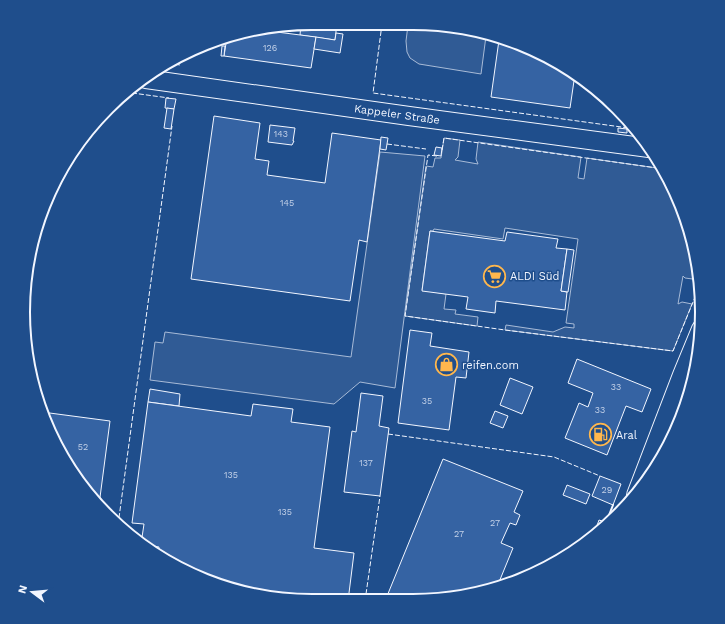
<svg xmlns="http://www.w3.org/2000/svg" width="725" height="624" font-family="'Work Sans',sans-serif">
<rect width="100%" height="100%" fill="#1f4e8c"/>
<g fill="#305b95" stroke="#a8bbd7">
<polygon points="408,25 450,25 486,36 481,74 419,64 410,58 407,52 406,41"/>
<polygon points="444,138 460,140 458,157 455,160 478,164 476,159 478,142 581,157 578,178 584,179 587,158 664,169 687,219 699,274 700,280 685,278 683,276 678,304 682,302 692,304 673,351 505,330 506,325 553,332 565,327 574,328 574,324 566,323 578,239 505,228 503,239 434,229 433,231 430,231 422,290 446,294 444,309 456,310 455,314 478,317 477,326 405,316 426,166 433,167 435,158 441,158"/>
<polygon points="380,152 425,156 395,388 360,382 334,404 150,380 155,342 163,343 165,332 351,357"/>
</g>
<g fill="#3563a3" stroke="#f2f6ff">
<polygon points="312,23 337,23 335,40 300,35 301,24"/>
<polygon points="261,30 316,37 311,68 224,56 227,37 237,33"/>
<polygon points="336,33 343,34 340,53 314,49 316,37 335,40"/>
<polygon points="499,40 541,53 575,74 570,108 491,97"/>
<polygon points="222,46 225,46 224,56 221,56"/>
<polygon points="166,98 176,99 174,109 165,108"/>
<polygon points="167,108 174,109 171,129 164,128"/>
<polygon points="214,116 260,123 255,159 269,161 267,175 325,183 332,133 381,140 367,242 359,240 350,301 191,279"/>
<polygon points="270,125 295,128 293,141 294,141 292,145 268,142"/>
<polygon points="618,128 627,129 627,133 618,132"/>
<polygon points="381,137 388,138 386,150 380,149"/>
<polygon points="436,147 442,148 441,156 434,155"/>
<polygon points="430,231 505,241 507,232 558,239 556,248 567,249 561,291 567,292 565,310 496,301 495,313 466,309 468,297 422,291"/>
<polygon points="567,249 574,250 568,292 561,291"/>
<polygon points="410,330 432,333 430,346 469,352 466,378 456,377 449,430 398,423"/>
<polygon points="577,359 651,389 642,412 626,406 607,455 565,438 579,403 588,407 593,393 568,383"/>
<polygon points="510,378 533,387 522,414 500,405"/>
<polygon points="150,389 180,394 179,406 148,402"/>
<polygon points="361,393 383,396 379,426 389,428 380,496 344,492 352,431 356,432"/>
<polygon points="148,402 251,416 253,404 293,409 291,422 330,427 314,548 354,553 348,601 319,601 236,590 202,579 158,556 159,547 141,544 144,524 132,523"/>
<polygon points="495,411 508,416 503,428 490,423"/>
<polygon points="42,412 110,421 99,505 72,472"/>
<polygon points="443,459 523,491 514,512 520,515 516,525 510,523 501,543 513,548 497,587 432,600 385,601"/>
<polygon points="600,476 621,484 613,505 592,496"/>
<polygon points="567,485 590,494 586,504 563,495"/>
<polygon points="599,520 605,522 602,530 599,533 595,531"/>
<polygon points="585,535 592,538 581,545"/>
</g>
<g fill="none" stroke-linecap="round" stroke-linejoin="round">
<defs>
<g id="tertiary">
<polyline points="146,79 409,116 649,148"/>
<polyline points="636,495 682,375 701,329"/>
</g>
</defs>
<use href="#tertiary" stroke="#f2f6ff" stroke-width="20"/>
<use href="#tertiary" stroke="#1f4e8c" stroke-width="18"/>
<g stroke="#f2f6ff" stroke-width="1" stroke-dasharray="5 2" stroke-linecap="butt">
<polyline points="382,24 373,93 636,129"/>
<polyline points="168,63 180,65 182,54"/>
<polyline points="125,92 169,98"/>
<polyline points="387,144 426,149"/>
<polyline points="442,150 444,138 664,169"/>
<polyline points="437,156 428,155 405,316 505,330 673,351 700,285"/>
<polyline points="388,434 554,457 600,476"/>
<polyline points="118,525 172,126"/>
<polyline points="365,601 380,496"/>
</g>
<polyline stroke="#f2f6ff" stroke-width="2" points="604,528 613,505"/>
</g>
<defs>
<symbol id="supermarket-ring" viewBox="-11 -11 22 22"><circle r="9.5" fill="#1f4e8c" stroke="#ffb74d" stroke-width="1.5"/><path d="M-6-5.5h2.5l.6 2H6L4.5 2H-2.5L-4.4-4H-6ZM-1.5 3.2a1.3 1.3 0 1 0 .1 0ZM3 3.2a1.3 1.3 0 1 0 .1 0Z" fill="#ffb74d"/></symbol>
<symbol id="shop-ring" viewBox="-11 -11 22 22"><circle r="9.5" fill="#1f4e8c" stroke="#ffb74d" stroke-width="1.5"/><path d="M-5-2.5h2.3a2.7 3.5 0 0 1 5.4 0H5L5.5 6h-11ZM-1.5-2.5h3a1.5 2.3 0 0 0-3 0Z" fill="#ffb74d"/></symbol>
<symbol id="fuel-ring" viewBox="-11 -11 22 22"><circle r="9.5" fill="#1f4e8c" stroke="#ffb74d" stroke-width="1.5"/><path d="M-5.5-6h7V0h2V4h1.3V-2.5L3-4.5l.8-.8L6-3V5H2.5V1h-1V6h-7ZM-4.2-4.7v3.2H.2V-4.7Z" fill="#ffb74d"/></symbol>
</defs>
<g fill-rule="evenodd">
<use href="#supermarket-ring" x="482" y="264" width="25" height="25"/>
<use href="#shop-ring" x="434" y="352" width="25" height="25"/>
<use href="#fuel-ring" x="588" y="422" width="25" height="25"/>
</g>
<g text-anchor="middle" stroke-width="3" stroke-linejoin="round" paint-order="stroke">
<g font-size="9" fill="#c3d1e8">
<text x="270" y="51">126</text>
<text x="281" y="137">143</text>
<text x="287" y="206">145</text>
<text x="616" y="390">33</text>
<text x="427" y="404">35</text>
<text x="600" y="413">33</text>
<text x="83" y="450">52</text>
<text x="366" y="466">137</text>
<text x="231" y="478">135</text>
<text x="607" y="493">29</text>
<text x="285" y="515">135</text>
<text x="495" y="526">27</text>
<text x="459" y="537">27</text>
</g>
<g font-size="11" fill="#f2f6ff" stroke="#1f4e8c">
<text transform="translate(397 114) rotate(8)" y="4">Kappeler Straße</text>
</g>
<g font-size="11" fill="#f2f6ff" stroke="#1f4e8c" text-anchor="start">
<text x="510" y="280">ALDI Süd</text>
<text x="462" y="369">reifen.com</text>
<text x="616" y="439">Aral</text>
</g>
</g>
<path d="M0 0H725V624H0ZM312 30H413A282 282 0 0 1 695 312V312A282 282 0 0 1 413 594H312A282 282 0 0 1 30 312V312A282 282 0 0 1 312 30Z" fill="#1f4e8c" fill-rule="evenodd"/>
<path fill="none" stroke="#f2f6ff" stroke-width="2" d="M312 30H413A282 282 0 0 1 695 312V312A282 282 0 0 1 413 594H312A282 282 0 0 1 30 312V312A282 282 0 0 1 312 30Z"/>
<g transform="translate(32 592) rotate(286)" stroke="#1f4e8c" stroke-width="3" paint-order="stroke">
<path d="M0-3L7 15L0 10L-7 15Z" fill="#f2f6ff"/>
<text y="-6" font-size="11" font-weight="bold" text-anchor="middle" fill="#f2f6ff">N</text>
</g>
</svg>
